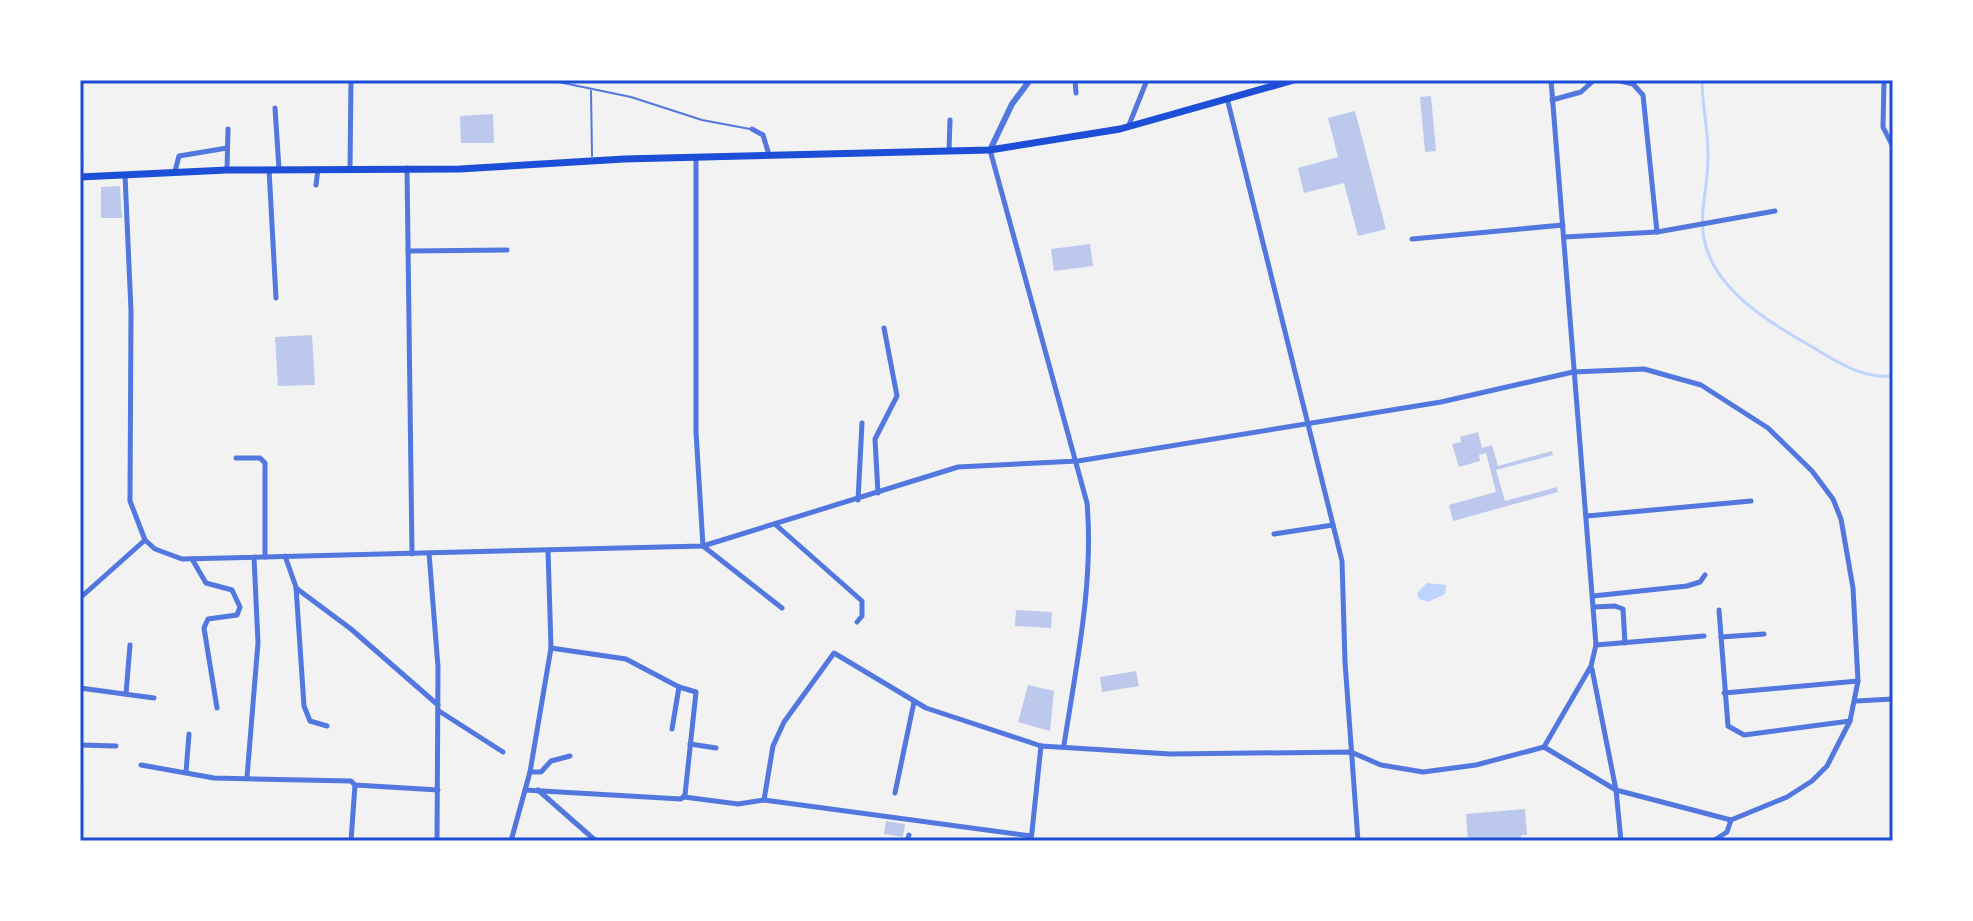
<svg xmlns="http://www.w3.org/2000/svg" width="1973" height="921" font-family="'Source Serif 4',serif">
<rect width="100%" height="100%" fill="#f2f2f2"/>
<polygon fill="#bfd3fe" points="1427,583 1446,585 1445,594 1428,602 1419,599 1417,593"/>
<g fill="none" stroke-linecap="round" stroke-linejoin="round">
<path stroke="#bfd3fe" stroke-width="3" d="M 1702,80 C 1702,107 1709,132 1708,159 C 1708,186 1699,213 1704,239 C 1714,289 1768,322 1809,345 C 1836,361 1861,379 1893,376"/>
</g>
<g fill="#bdc9ec">
<polygon points="1431,96 1436,151 1425,152 1420,97"/>
<polygon points="1355,111 1386,229 1358,236 1344,183 1304,193 1298,168 1338,157 1328,118"/>
<polygon points="493,114 494,143 461,143 460,116"/>
<polygon points="80,153 83,153 84,170 80,170"/>
<polygon points="120,186 122,218 101,218 101,187"/>
<polygon points="1090,244 1093,266 1054,271 1051,249"/>
<polygon points="312,335 315,385 278,386 275,337"/>
<polygon points="1478,432 1482,448 1492,445 1498,466 1552,451 1553,455 1496,470 1505,501 1557,487 1558,492 1453,521 1449,505 1496,492 1486,453 1479,455 1480,461 1459,467 1452,444 1461,442 1460,437"/>
<polygon points="1016,610 1052,612 1051,628 1015,626"/>
<polygon points="1136,671 1139,686 1102,692 1100,677"/>
<polygon points="1028,685 1054,691 1050,731 1018,722"/>
<polygon points="1525,809 1527,835 1521,835 1521,841 1468,841 1466,814"/>
<polygon points="886,821 905,824 903,837 884,834"/>
</g>
<g fill="none" stroke-linecap="round" stroke-linejoin="round">
<g stroke="#5277de" stroke-width="2">
<polyline points="549,80 631,97 702,120 750,129"/>
<polyline points="591,91 592,156"/>
</g>
<g stroke="#5277de" stroke-width="5">
<polyline points="1075,80 1076,93"/>
<polyline points="1616,80 1633,84 1643,95 1657,232"/>
<polyline points="1884,80 1883,127 1893,147"/>
<polyline points="1227,98 1342,561 1345,662 1358,841"/>
<polyline points="1552,100 1581,92 1594,80"/>
<polyline points="275,108 279,169"/>
<polyline points="1129,125 1147,80"/>
<polyline points="752,129 763,135 769,155"/>
<path d="M 990,150 L 1087,503 C 1094,582 1076,667 1064,745"/>
<polyline points="949,151 950,120"/>
<polyline points="696,157 696,432 703,546 782,608"/>
<polyline points="407,168 412,554"/>
<polyline points="269,169 276,298"/>
<polyline points="350,169 351,80"/>
<polyline points="227,170 228,129"/>
<polyline points="175,171 179,156 227,148"/>
<polyline points="125,175 131,311 130,501 145,540 155,549 182,559 703,546 958,467 1078,461 1441,402 1573,372 1644,369 1701,385 1768,428 1812,471 1833,499 1841,519 1853,588 1858,681 1850,721 1827,766 1812,781 1787,797 1731,820 1616,790 1544,747 1476,765 1423,772 1381,765 1351,752 1170,754 1041,746 926,708 834,653 784,722 773,746 764,800"/>
<polyline points="316,185 318,169"/>
<polyline points="1564,237 1657,232 1775,211"/>
<polyline points="1412,239 1563,225"/>
<polyline points="408,251 507,250"/>
<polyline points="236,458 260,458 265,463 265,557"/>
<polyline points="878,493 875,439 897,396 884,328"/>
<polyline points="858,500 862,423"/>
<polyline points="1587,516 1751,501"/>
<polyline points="776,525 862,601 862,616 857,622"/>
<polyline points="1274,534 1333,525"/>
<polyline points="429,553 438,667 437,841"/>
<polyline points="285,556 296,587 304,706 310,721 327,726"/>
<polyline points="192,559 206,583 232,590 240,607 237,615 208,619 204,628 217,708"/>
<polyline points="296,588 351,629 438,705"/>
<polyline points="1593,596 1687,586 1700,582 1705,575"/>
<polyline points="80,598 145,540"/>
<polyline points="1594,607 1615,606 1623,609 1625,643"/>
<polyline points="1719,610 1728,726 1744,735 1850,721"/>
<polyline points="1721,637 1764,634"/>
<polyline points="1596,645 1704,636"/>
<polyline points="1592,669 1616,790 1621,841"/>
<polyline points="80,688 154,698"/>
<polyline points="1724,693 1858,681"/>
<polyline points="126,694 130,645"/>
<polyline points="1856,701 1893,699"/>
<polyline points="439,711 503,752"/>
<polyline points="672,729 679,687"/>
<polyline points="690,744 716,748"/>
<polyline points="80,745 116,746"/>
<polyline points="1544,747 1591,666 1596,645 1551,80"/>
<polyline points="141,765 214,778 351,781 355,785 438,790"/>
<polyline points="186,772 189,734"/>
<polyline points="530,772 541,772 551,761 570,756"/>
<polyline points="247,777 258,643 254,557"/>
<polyline points="525,790 681,799 685,795 696,692 679,687 626,659 551,648"/>
<polyline points="538,790 596,841"/>
<polyline points="80,792 81,792"/>
<polyline points="895,793 914,702"/>
<polyline points="684,797 738,804 764,800 1031,836"/>
<polyline points="351,841 355,785"/>
<polyline points="511,841 530,772 551,648 548,550"/>
<polyline points="907,841 909,835"/>
<polyline points="1031,841 1041,746"/>
<polyline points="1713,841 1727,832 1731,820"/>
</g>
<polyline stroke="#5277de" stroke-width="6" points="990,150 1012,104 1030,80"/>
<polyline stroke="#1d4ed8" stroke-width="7" points="80,177 227,170 460,169 624,159 990,150 1120,129 1294,80"/>
</g>
<rect width="1973" height="921" fill="none" stroke="#ffffff" stroke-width="164"/>
<rect x="82" y="82" width="1809" height="757" fill="none" stroke="#1d4ed8" stroke-width="3"/>
</svg>
